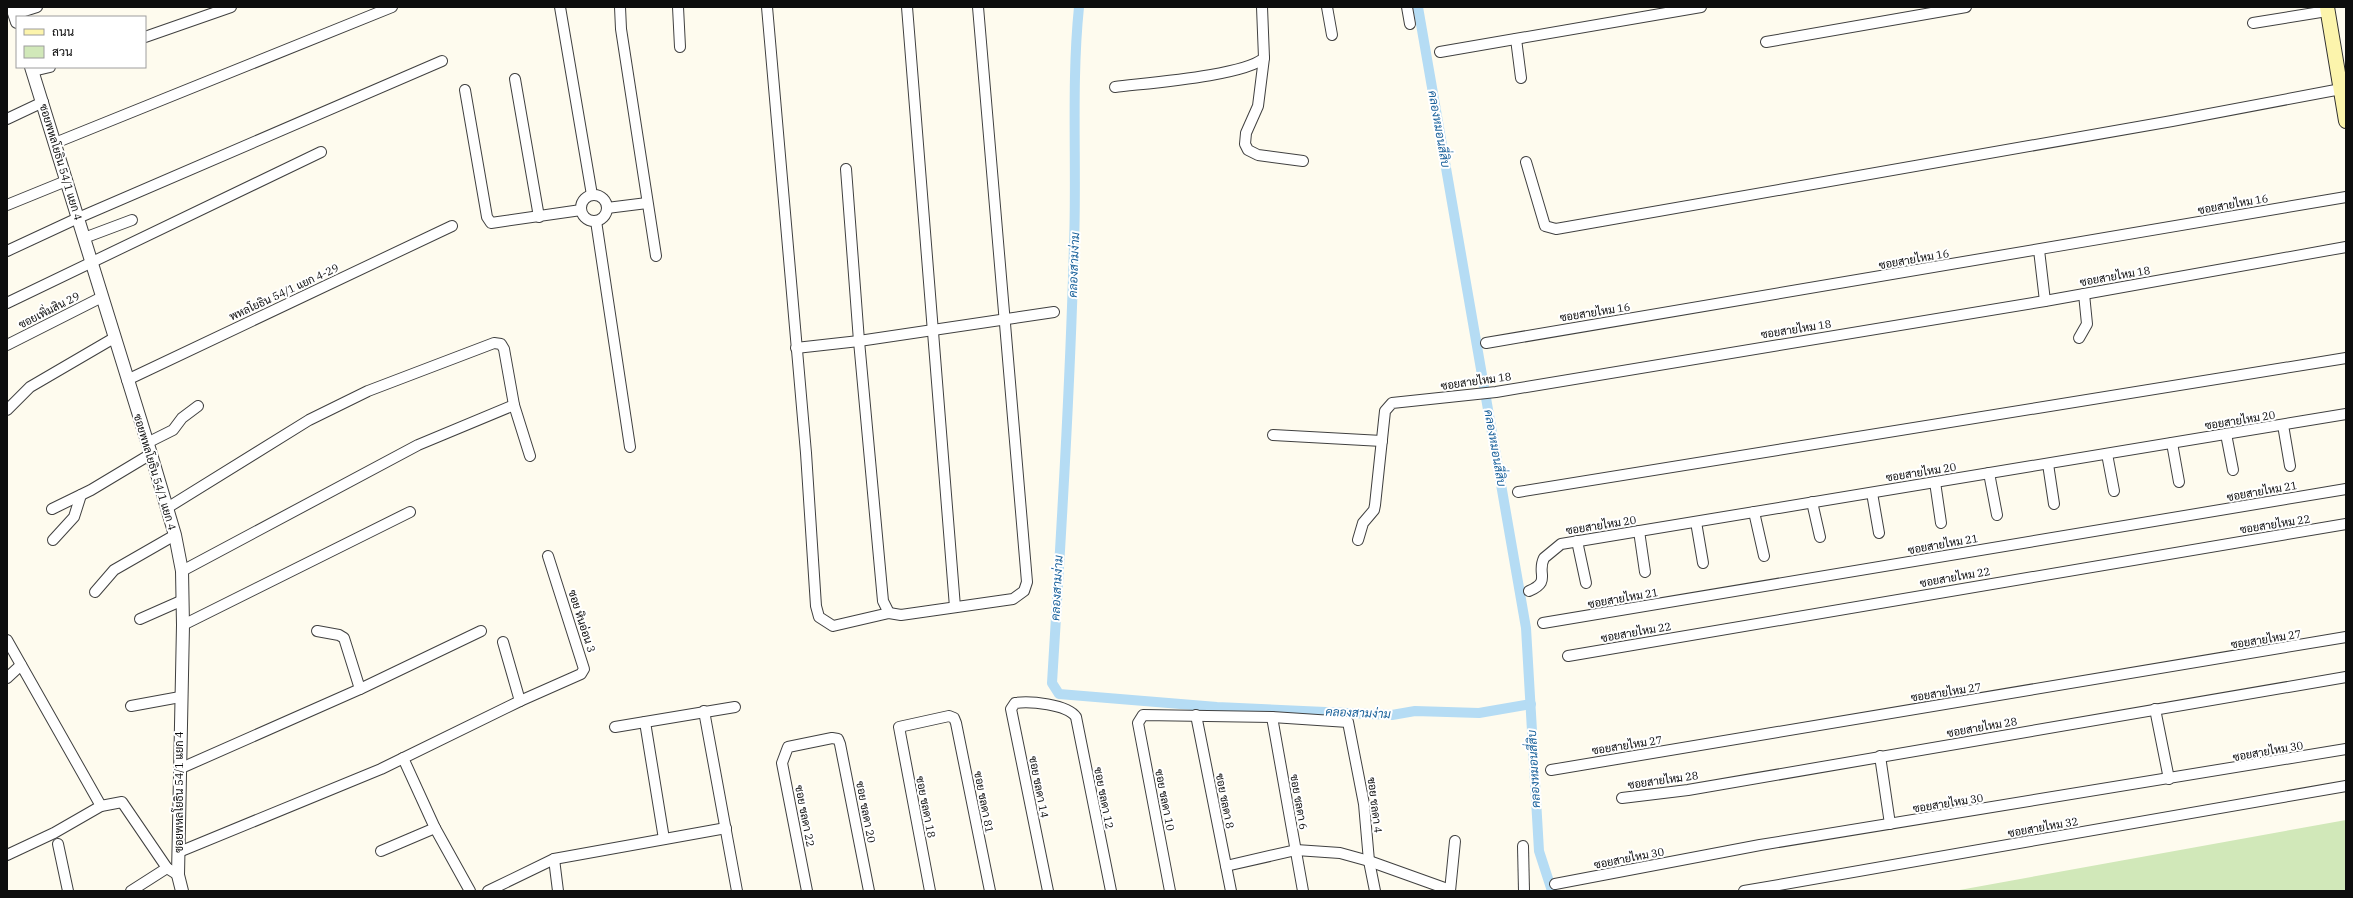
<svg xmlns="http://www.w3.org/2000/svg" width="2353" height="898" font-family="'IBM Plex Serif',Sarabun,serif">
<rect width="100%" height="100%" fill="#fefbee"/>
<polygon fill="#d1e8b9" points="2346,820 2346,891 1954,891"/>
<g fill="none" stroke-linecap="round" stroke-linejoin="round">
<g stroke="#b5dcf4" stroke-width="10">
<path d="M 1079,7 C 1071,85 1077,166 1074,245 C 1070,391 1061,537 1052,683 L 1059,694 L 1217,707 L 1392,715 L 1415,711 L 1479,713 L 1531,704"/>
<polyline points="1418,7 1526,628 1539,851 1552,891"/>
</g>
<defs>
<g id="minor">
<polyline points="560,7 592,195"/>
<polyline points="620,7 621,29 656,256"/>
<polyline points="678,7 680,47"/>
<polyline points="767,7 806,453 816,606 819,617 833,626 889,613 901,615 1013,599 1024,591 1027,582 978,7"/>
<polyline points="907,7 955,607"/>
<polyline points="1327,7 1332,35"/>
<polyline points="1407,7 1410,24"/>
<polyline points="15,14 37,7"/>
<polyline points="2253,23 2327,11"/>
<polyline points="145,37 231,7"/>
<polyline points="1516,39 1521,78"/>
<polyline points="1766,42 1966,7"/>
<polyline points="1440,52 1701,7"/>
<polyline points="1264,58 1258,106 1246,133 1245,144 1248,150 1258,155 1303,161"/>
<polyline points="33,71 50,67"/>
<polyline points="515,79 539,217"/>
<path d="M 1115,87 C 1146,83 1244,76 1264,58 L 1262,7"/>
<polyline points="465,90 487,217 491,223 581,210"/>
<polyline points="7,119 43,102"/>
<polyline points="55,143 392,7"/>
<polyline points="1526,162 1545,226 1556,229 2172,121 2341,89"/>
<polyline points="846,169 859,341 883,601 889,613"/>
<circle cx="594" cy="208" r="13"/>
<polyline points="7,205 66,181"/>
<polyline points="607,208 647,203"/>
<polyline points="596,221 630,447"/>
<polyline points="84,238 132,220"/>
<polyline points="2039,250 2045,301"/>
<polyline points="7,251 78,218 442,61"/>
<polyline points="7,303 321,152"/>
<polyline points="2079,338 2087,324 2084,294"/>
<polyline points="1486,343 2346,197"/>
<polyline points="7,345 102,297"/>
<polyline points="796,348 859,341 1054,312"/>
<polyline points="127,380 452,226"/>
<polyline points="7,410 30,387 114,338"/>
<polyline points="2283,425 2290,466"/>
<polyline points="2226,434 2233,470"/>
<polyline points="1273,435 1382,441"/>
<polyline points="147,443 173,430 182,418 198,406"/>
<polyline points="2172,443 2179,482"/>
<polyline points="2107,454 2114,491"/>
<polyline points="2048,464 2054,504"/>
<polyline points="1989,473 1997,515"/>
<polyline points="1935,482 1941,523"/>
<polyline points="1518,492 2346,358"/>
<polyline points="1872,493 1879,533"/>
<polyline points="1812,502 1820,537"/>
<polyline points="167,508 309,420 368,391 494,343 501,344 504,349 514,405 530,456"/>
<polyline points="52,509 91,490 151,454"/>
<polyline points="1754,512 1764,556"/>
<polyline points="1696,522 1703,563"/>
<polyline points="1639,531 1645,572"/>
<polyline points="53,540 74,517 81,495"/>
<polyline points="1358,540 1363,523 1374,510 1375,505 1385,411 1392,403 1496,392 2045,301 2346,247"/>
<polyline points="1577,541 1586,583"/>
<polyline points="182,571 418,445 514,405"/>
<path d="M 1529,591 C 1552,581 1536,574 1544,558 L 1561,544 L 2346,414"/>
<polyline points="95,592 114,570 175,535"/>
<polyline points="140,619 183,600"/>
<polyline points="1543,623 2346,489"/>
<polyline points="183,625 410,512"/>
<polyline points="317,631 339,635 344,638 360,689"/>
<polyline points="7,640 101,806"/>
<polyline points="1568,656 2346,524"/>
<polyline points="7,678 21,665"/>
<polyline points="520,701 581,674 584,669 548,556"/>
<polyline points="131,706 180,697"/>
<polyline points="2155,709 2169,779"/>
<polyline points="704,711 737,891"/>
<polyline points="1196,715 1231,891"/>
<polyline points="1272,717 1303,891"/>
<polyline points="645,722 664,839"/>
<polyline points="615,727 735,707"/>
<polyline points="1880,756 1890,824"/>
<polyline points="403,758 435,828 470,891"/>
<polyline points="179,769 360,689 481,631"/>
<polyline points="1551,770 2346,637"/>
<polyline points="1622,798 1688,790 2346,677"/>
<polyline points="58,844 68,891"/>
<polyline points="1523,846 1524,891"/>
<polyline points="381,851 435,828"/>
<polyline points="179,852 381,769 520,701 503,642"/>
<polyline points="7,855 54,833 101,806 122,802 167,868 178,875"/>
<polyline points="554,859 558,891"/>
<polyline points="1226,866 1296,850 1340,853 1369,861 1450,890"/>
<polyline points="1555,884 1760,845 2346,749"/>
<polyline points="131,891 167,868"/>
<polyline points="488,891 554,859 726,828"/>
<polyline points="807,891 782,763 788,747 832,738 838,739 840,744 869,891"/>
<polyline points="930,891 899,727 949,716 954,718 956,723 990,891"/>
<path d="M 1048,891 L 1011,709 L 1015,703 C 1030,701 1067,704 1076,717 L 1111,891"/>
<polyline points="1170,891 1138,723 1143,715 1272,717 1348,722 1364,804 1369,861 1375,891"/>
<polyline points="1450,891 1455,841"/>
<polyline points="1744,891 2346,786"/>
</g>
<g id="tertiary">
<polyline points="12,7 17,22"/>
<polyline points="31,67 151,454 175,535 182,571 183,625 178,875 182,891"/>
</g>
<polyline id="secondary" points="2327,7 2346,121"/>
</defs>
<use href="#minor" stroke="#404040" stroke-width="12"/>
<use href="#tertiary" stroke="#404040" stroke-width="14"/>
<use href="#secondary" stroke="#2f2f2f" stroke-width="16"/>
<use href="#minor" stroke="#fff" stroke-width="10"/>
<use href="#tertiary" stroke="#fff" stroke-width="12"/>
<use href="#secondary" stroke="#fcf4ac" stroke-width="14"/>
</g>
<g text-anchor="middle" stroke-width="4" stroke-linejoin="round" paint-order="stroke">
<g font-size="11" fill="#0d0d0d" stroke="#fff">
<text transform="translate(61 162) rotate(73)" y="4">ซอยพหลโยธิน 54/1 แยก 4</text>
<text transform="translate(2233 204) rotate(-10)" y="4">ซอยสายไหม 16</text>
<text transform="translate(1914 259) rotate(-10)" y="4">ซอยสายไหม 16</text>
<text transform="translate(2115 276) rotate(-10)" y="4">ซอยสายไหม 18</text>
<text transform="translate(284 292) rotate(-25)" y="4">พหลโยธิน 54/1 แยก 4-29</text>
<text transform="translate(49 310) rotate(-27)" y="4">ซอยเพิ่มสิน 29</text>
<text transform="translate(1595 312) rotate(-9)" y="4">ซอยสายไหม 16</text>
<text transform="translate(1796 329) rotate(-9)" y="4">ซอยสายไหม 18</text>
<text transform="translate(1476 381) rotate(-8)" y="4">ซอยสายไหม 18</text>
<text transform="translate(2240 420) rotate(-9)" y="4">ซอยสายไหม 20</text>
<text transform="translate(155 472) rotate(73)" y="4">ซอยพหลโยธิน 54/1 แยก 4</text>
<text transform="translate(1921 472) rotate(-9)" y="4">ซอยสายไหม 20</text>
<text transform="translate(2262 491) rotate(-10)" y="4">ซอยสายไหม 21</text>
<text transform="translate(2275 524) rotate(-9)" y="4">ซอยสายไหม 22</text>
<text transform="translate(1601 525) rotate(-9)" y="4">ซอยสายไหม 20</text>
<text transform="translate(1943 544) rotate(-10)" y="4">ซอยสายไหม 21</text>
<text transform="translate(1955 577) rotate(-10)" y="4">ซอยสายไหม 22</text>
<text transform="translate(1623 598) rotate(-10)" y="4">ซอยสายไหม 21</text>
<text transform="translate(582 621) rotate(72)" y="4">ซอย หินอ่อน 3</text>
<text transform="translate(1636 632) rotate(-10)" y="4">ซอยสายไหม 22</text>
<text transform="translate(2266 639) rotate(-9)" y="4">ซอยสายไหม 27</text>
<text transform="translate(1946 692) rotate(-9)" y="4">ซอยสายไหม 27</text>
<text transform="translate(1982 727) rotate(-10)" y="4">ซอยสายไหม 28</text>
<text transform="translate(1627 745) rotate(-9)" y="4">ซอยสายไหม 27</text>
<text transform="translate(2268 751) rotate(-10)" y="4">ซอยสายไหม 30</text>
<text transform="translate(1663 780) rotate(-8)" y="4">ซอยสายไหม 28</text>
<text transform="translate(1039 787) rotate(79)" y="4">ซอย ชลดา 14</text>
<text transform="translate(179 792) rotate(-90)" y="4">ซอยพหลโยธิน 54/1 แยก 4</text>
<text transform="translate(1104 798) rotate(79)" y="4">ซอย ชลดา 12</text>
<text transform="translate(1165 800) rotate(79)" y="4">ซอย ชลดา 10</text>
<text transform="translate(1225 801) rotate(79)" y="4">ซอย ชลดา 8</text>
<text transform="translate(984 802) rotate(79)" y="4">ซอย ชลดา 81</text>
<text transform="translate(1299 802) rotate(80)" y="4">ซอย ชลดา 6</text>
<text transform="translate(1948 803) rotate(-9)" y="4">ซอยสายไหม 30</text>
<text transform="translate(1375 805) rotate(83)" y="4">ซอย ชลดา 4</text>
<text transform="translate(926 807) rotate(79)" y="4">ซอย ชลดา 18</text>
<text transform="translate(866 812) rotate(79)" y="4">ซอย ชลดา 20</text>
<text transform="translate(805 816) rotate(79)" y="4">ซอย ชลดา 22</text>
<text transform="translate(2043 827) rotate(-10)" y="4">ซอยสายไหม 32</text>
<text transform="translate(1629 858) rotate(-11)" y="4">ซอยสายไหม 30</text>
</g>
<g font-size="12" font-style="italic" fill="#1b629b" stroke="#fff">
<text transform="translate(1439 129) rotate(80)" y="4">คลองหมอนสี่สิบ</text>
<text transform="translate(1074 265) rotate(-88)" y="4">คลองสามง่าม</text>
<text transform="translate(1495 448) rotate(80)" y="4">คลองหมอนสี่สิบ</text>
<text transform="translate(1057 588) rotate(-87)" y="4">คลองสามง่าม</text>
<text transform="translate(1358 713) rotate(2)" y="4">คลองสามง่าม</text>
<text transform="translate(1534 769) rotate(-93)" y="4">คลองหมอนสี่สิบ</text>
</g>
</g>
<rect width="2353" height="898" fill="none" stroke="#0d0d0d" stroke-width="16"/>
<rect x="16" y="16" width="130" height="52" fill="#ffffff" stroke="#9e9e9e"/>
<rect x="24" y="29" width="20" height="6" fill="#fcf4ac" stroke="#9e9e9e"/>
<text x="52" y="36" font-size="12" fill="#0d0d0d">ถนน</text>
<rect x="24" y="46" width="20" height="12" fill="#d1e8b9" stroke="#9e9e9e"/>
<text x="52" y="56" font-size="12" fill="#0d0d0d">สวน</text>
</svg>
